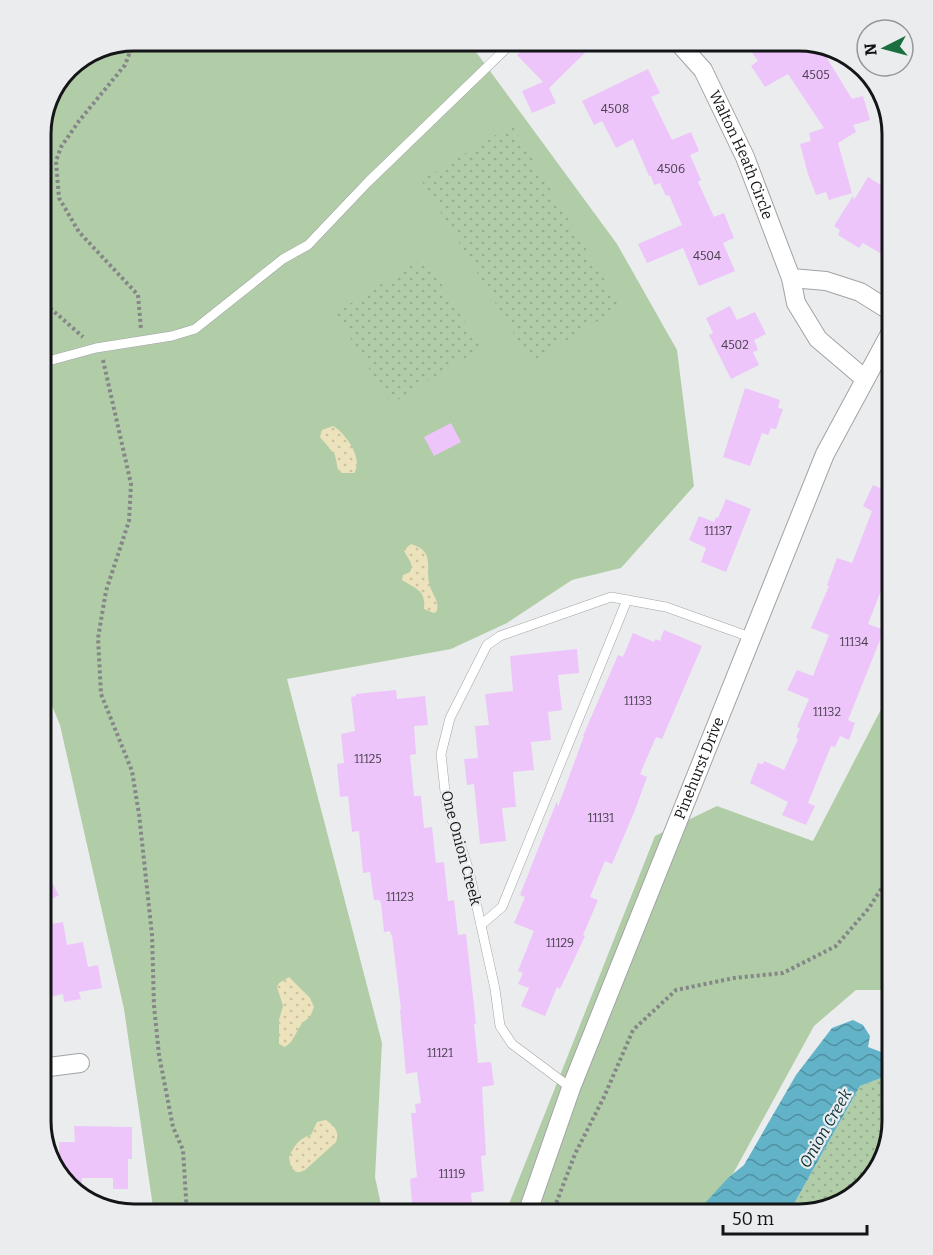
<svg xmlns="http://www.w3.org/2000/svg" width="933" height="1255" font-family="Bitter,serif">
<defs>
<pattern id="sand-dots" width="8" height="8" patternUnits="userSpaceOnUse" patternTransform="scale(1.5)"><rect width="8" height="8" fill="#ece3bd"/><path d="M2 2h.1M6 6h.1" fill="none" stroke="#cac2a2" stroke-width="1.8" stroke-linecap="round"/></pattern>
<pattern id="park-dots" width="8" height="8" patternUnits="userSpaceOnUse" patternTransform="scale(1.5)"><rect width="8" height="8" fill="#b1cda8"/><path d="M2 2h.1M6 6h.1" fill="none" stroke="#97af90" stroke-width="1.8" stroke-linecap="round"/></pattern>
<pattern id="water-waves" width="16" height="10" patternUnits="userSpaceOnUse" patternTransform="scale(1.5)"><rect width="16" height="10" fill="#62b3c7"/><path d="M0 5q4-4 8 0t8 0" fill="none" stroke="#5090a1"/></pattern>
</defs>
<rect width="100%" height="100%" fill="#ebecee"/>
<g fill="#b1cda8">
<polygon points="134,41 468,41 617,244 677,350 694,486 621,568 572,580 507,623 451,649 287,679 382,1043 375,1177 383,1214 154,1214 124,1009 60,725 41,679 41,128 72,64"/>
<polygon points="892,688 892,990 856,990 814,1026 711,1214 505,1214 655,836 717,806 813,841"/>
</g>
<g fill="url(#sand-dots)">
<path d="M 333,426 C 346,433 364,460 354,473 L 342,473 L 338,470 L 335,455 L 320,437 L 322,430 Z"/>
<path d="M 411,544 C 438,552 423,571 431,589 C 434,597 439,601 437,611 L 434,613 L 424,609 C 426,590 416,589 402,580 L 403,575 L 410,572 C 415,563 407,559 404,550 Z"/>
<polygon points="289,977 310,998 314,1007 310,1017 302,1023 291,1042 285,1047 279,1044 279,1020 283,1006 277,987 279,983"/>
<path d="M 326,1120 C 334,1126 340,1131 336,1142 L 305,1170 L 297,1173 L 291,1167 L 289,1157 C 294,1146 299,1138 311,1135 L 317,1122 Z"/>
</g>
<g fill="url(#park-dots)">
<polygon points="512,125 621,307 531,362 421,180"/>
<polygon points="425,257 481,348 391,404 335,313"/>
<polygon points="892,1074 892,1121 880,1167 846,1202 799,1214 785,1214 795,1202 860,1086"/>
</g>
<polygon fill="url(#water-waves)" points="853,1020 863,1025 870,1036 868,1047 892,1056 892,1074 860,1086 795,1202 785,1214 695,1214 728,1178 744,1165 796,1075 832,1028"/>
<g fill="#edc5fa">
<polygon points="531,41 597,41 549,88 556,103 532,113 522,91 543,82 517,55"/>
<polygon points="744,41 805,41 819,45 852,99 863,96 870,120 853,125 856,132 838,143 852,193 829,200 826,192 816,195 808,174 800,144 811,141 809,133 824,128 788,74 765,87 751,66 758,61"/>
<polygon points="648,69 660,93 651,97 672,140 691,132 699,151 690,155 701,180 698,182 714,217 724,213 734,238 723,243 735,271 699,286 683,248 647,263 638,244 682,225 669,195 666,196 660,183 654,185 651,176 649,176 633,139 616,148 602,121 594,125 582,101"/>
<polygon points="868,177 892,192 892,244 885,256 863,243 859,248 838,235 840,230 834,226 853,196 854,200"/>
<polygon points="730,306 737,320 755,312 766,334 754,340 758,350 753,352 759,365 731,379 709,335 713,333 706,318"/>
<polygon points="745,388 780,400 778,408 783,409 776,429 771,428 768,435 762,433 750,466 723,457"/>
<polygon points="451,423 461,442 434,456 424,437"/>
<polygon points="892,463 892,562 868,624 884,630 848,720 855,723 849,740 840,736 835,747 831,746 808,803 815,806 806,825 782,815 788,802 750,783 758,763 763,764 764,761 784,770 798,739 796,738 800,728 797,727 809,699 787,690 797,670 813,676 829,635 811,628 829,586 827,585 837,558 852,563 872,511 863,506 873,485 880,488"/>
<polygon points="726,499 751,509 726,572 701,562 706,548 689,540 699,516 714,522 716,517 718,518"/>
<polygon points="664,630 702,646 662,739 656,737 640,774 647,777 635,810 612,864 605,861 590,897 598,900 583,935 585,936 560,989 557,987 545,1016 521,1006 529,988 518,984 523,973 518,971 534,931 514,923 525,897 520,895 557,801 558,807 584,736 583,736 618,655 623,657 633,633 654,642 655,639 660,641"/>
<polygon points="577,649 579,673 558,675 562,710 548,712 551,740 531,742 534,770 513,772 516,807 502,808 506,841 480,844 474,784 467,785 464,759 478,758 475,726 489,725 485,694 513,691 510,656"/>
<polygon points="396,690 397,699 425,696 428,725 414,726 416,754 410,755 414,796 421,796 424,828 432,827 436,863 444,862 448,901 454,900 458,935 466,934 476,1024 474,1024 478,1063 491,1062 494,1085 482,1087 486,1155 481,1156 484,1191 471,1193 473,1214 413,1214 410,1179 417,1177 411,1113 416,1113 415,1104 421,1103 417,1072 406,1074 400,1010 401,1009 392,935 391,935 390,931 384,932 381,903 379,900 374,900 370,872 363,873 359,831 352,832 348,796 340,797 337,764 344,763 341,734 355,731 351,697 356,696 356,694"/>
<polygon points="41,864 59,895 41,905"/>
<polygon points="63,922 67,945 83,942 88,967 98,965 102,988 79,992 81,999 64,1002 63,994 41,999 41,926"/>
<polygon points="74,1126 132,1127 132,1159 128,1159 128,1189 113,1189 113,1178 82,1178 82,1197 59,1174 59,1142 75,1142"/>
</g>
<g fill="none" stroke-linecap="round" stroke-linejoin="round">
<defs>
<g id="service">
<polyline points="41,363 96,348 172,336 195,329 283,259 308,245 368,182 514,41"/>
<polyline points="481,925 502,907 627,600"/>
<polyline points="571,1088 512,1044 500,1026 495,989 469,871 446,801 441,754 450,718 487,645 500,636 611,597 666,607 750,637"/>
</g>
<g id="minor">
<path id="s1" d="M 677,41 L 703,70 L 745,157 L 791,278 L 796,303 L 818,339 L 865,379"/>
<polyline points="791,278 826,281 860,292 892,312"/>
<polyline points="41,1068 80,1063"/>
<path id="s2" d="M 527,1214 L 571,1088 L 825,454 L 892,330"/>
</g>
</defs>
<use href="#service" stroke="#a1a3a4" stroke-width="10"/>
<use href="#minor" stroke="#a1a3a4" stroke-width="20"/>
<g stroke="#858687" stroke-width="4" stroke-dasharray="3 3" stroke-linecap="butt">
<polyline points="130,42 131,49 125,65 79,121 61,147 56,161 59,198 79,232 138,295 141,329"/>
<polyline points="41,300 83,337"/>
<polyline points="103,360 131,484 129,521 106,591 98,638 101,694 132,771 139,814 152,935 154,1006 159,1055 173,1127 183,1150 187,1214"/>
<polyline points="552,1214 575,1154 604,1097 633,1030 676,990 734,978 783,973 836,946 869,908 892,872"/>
</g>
<use href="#service" stroke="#fff" stroke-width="9"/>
<use href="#minor" stroke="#fff" stroke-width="18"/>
</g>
<g text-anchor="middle" stroke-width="4.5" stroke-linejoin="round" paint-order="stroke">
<g font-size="12" fill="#4a414f">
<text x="816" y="79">4505</text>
<text x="615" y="113">4508</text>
<text x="671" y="173">4506</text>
<text x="707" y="260">4504</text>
<text x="735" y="349">4502</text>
<text x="718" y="535">11137</text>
<text x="854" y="646">11134</text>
<text x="638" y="705">11133</text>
<text x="827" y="716">11132</text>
<text x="368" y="763">11125</text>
<text x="601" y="822">11131</text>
<text x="400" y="901">11123</text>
<text x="560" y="947">11129</text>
<text x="440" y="1057">11121</text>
<text x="452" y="1178">11119</text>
</g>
<g font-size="15" fill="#141516" stroke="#ebecee">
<text dy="5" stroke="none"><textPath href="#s1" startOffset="132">Walton Heath Circle</textPath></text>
<text dy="5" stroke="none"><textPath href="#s2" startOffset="478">Pinehurst Drive</textPath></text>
<text transform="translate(461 848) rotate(75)" y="5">One Onion Creek</text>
</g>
<g font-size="16" font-style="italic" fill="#072f38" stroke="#ebecee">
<text transform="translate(825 1128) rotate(-60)" y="6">Onion Creek</text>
</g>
</g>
<path d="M0 0H933V1255H0ZM134 51H799A83 83 0 0 1 882 134V1121A83 83 0 0 1 799 1204H134A83 83 0 0 1 51 1121V134A83 83 0 0 1 134 51Z" fill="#ebecee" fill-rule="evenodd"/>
<path fill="none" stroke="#141516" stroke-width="3" d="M134 51H799A83 83 0 0 1 882 134V1121A83 83 0 0 1 799 1204H134A83 83 0 0 1 51 1121V134A83 83 0 0 1 134 51Z"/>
<g transform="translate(885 48) rotate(264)"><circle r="28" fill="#ebecee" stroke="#959698" stroke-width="1.5"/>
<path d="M0-4.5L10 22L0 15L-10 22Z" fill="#1a6f41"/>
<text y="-9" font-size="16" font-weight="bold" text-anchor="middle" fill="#141516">N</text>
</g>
<path d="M723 1225v9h144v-9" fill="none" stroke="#141516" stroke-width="3"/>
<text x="732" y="1225" font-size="18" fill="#141516" stroke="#ebecee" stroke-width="4.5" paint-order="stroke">50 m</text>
</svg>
